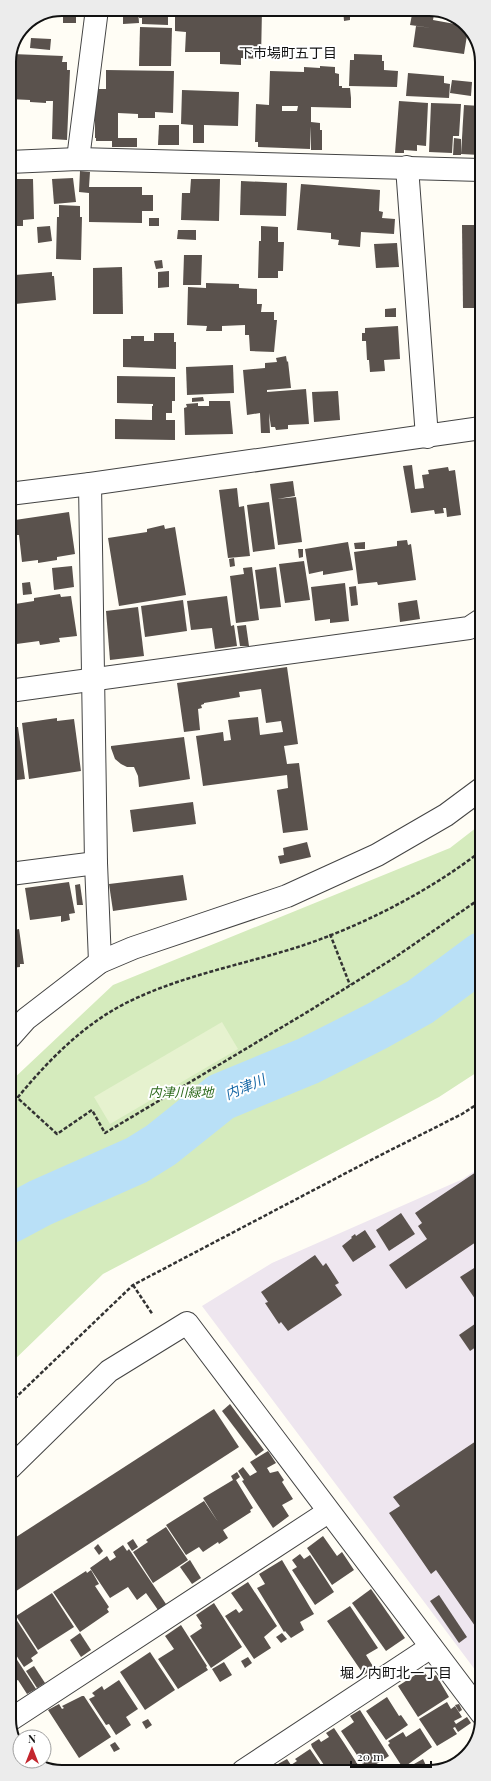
<svg xmlns="http://www.w3.org/2000/svg" width="491" height="1781" font-family="'Playfair Display','Noto Sans JP',serif">
<rect width="100%" height="100%" fill="#fffdf5"/>
<polygon fill="#eee6ef" points="482,1166 482,1679 202,1306 272,1263 463,1179"/>
<polygon fill="#d5ebbd" points="481,824 482,1069 439,1097 103,1274 10,1364 10,1082 113,985 450,848"/>
<polygon fill="#e6f2cf" points="222,1022 238,1049 110,1124 94,1097"/>
<g fill="none" stroke-linecap="round" stroke-linejoin="round">
<polyline stroke="#b9e0f7" stroke-width="48" points="10,1219 40,1203 137,1160 161,1145 221,1097 308,1061 377,1026 420,1002 482,956"/>
</g>
<g fill="#5a524d" fill-rule="evenodd">
<polygon points="62,9 80,9 80,12 76,12 76,23 63,23 63,11 57,11 57,17 45,16"/>
<polygon points="138,9 139,23 123,24 123,10"/>
<polygon points="140,9 168,9 168,25 142,24 142,18 139,18"/>
<polygon points="175,9 192,9 192,15 218,15 218,9 262,9 261,59 241,58 241,65 220,64 220,52 185,52 186,32 175,31"/>
<polygon points="343,9 350,9 350,20 344,21"/>
<polygon points="413,9 435,9 433,20 466,26 468,29 464,54 413,47 416,26 432,28 410,25"/>
<polygon points="438,10 446,14 446,17 437,16"/>
<polygon points="140,27 172,28 171,66 139,66"/>
<polygon points="31,38 51,39 50,50 30,48"/>
<polygon points="12,54 63,56 62,62 67,62 67,70 70,70 67,140 52,139 53,101 46,101 46,103 30,102 30,100 9,99 9,62"/>
<polygon points="354,54 382,55 382,61 384,61 384,70 398,71 397,87 349,86 350,60 354,60"/>
<path d="M 320,66 L 335,67 L 335,73 L 339,74 L 339,86 L 342,86 L 342,88 L 350,88 L 351,98 L 351,108 L 311,107 L 311,122 L 320,123 L 320,130 L 322,130 L 322,150 L 311,150 L 311,126 L 310,149 L 258,147 L 258,142 L 255,142 L 256,104 L 269,105 L 270,71 L 304,72 L 304,67 L 320,68 ZM 282,106 L 298,106 L 297,111 L 282,111 Z"/>
<polygon points="106,70 174,71 173,113 155,112 155,118 138,118 138,114 118,113 118,138 137,138 137,147 112,147 112,141 96,141 96,138 95,138 95,89 106,89"/>
<polygon points="408,73 444,76 444,83 450,84 449,98 406,96"/>
<polygon points="476,76 481,76 481,103 474,103"/>
<polygon points="452,80 472,82 471,96 450,93"/>
<polygon points="182,90 239,92 238,126 204,125 204,143 193,143 193,125 181,124"/>
<polygon points="399,101 428,103 426,146 417,145 417,151 404,150 404,153 395,153"/>
<polygon points="431,103 461,104 459,136 453,136 452,153 429,152"/>
<polygon points="464,105 481,106 480,155 461,154"/>
<polygon points="159,125 179,125 179,145 158,145"/>
<polygon points="454,138 461,139 461,155 453,155"/>
<polygon points="80,171 90,172 89,187 142,187 142,195 153,195 153,211 142,211 142,223 89,222 89,193 79,192"/>
<polygon points="73,178 76,202 54,204 52,179"/>
<polygon points="9,179 33,179 34,219 23,220 23,226 9,226"/>
<polygon points="191,179 220,179 219,221 181,220 182,193 190,193"/>
<polygon points="241,181 287,183 286,216 240,215"/>
<polygon points="301,184 380,190 379,211 383,212 382,218 395,219 394,234 361,232 360,247 338,245 339,240 331,239 331,233 297,230"/>
<polygon points="59,205 80,206 80,217 82,217 81,260 56,259 57,217 59,217"/>
<rect x="149" y="218" width="10" height="8"/>
<polygon points="462,225 481,225 481,308 463,308"/>
<polygon points="50,226 52,241 38,243 37,227"/>
<polygon points="261,226 278,227 278,242 284,242 283,271 278,271 278,278 258,278 259,241 261,241"/>
<polygon points="178,230 196,230 196,240 177,239"/>
<polygon points="397,243 399,267 376,268 374,244"/>
<polygon points="184,255 202,255 201,285 183,285"/>
<polygon points="162,260 163,268 156,269 154,261"/>
<polygon points="122,267 123,314 93,314 93,268"/>
<polygon points="169,271 169,287 158,288 158,272"/>
<polygon points="52,272 52,276 54,276 56,300 15,304 14,279 15,279 15,275"/>
<polygon points="206,283 239,284 239,288 257,289 257,304 262,304 261,312 274,312 274,320 277,320 274,352 250,351 249,335 245,335 245,325 222,326 222,331 206,331 207,326 187,325 188,287 206,288"/>
<polygon points="396,308 396,317 385,317 385,309"/>
<polygon points="398,326 400,359 384,360 385,371 370,372 369,360 367,360 366,341 362,341 362,333 365,333 365,328"/>
<polygon points="154,333 174,333 174,342 176,342 176,369 123,367 123,339 131,339 131,336 144,336 144,341 154,341"/>
<polygon points="286,356 287,362 288,361 291,388 267,390 267,392 306,389 309,424 288,425 288,429 276,430 275,427 271,427 269,413 270,433 261,433 260,413 247,415 243,370 265,368 265,363 277,362 276,358"/>
<polygon points="233,365 234,393 187,395 186,367"/>
<polygon points="117,376 175,377 175,401 172,401 172,413 166,413 166,420 175,420 175,440 115,439 115,419 152,420 152,406 153,406 153,404 117,403"/>
<polygon points="338,391 340,420 314,422 312,392"/>
<polygon points="203,397 204,401 192,402 192,398"/>
<polygon points="209,401 230,401 233,434 185,435 184,408 187,407 186,404 198,403 198,406 209,406"/>
<polygon points="412,465 415,489 424,488 422,475 429,474 428,470 448,467 449,471 455,470 461,515 447,517 446,508 443,508 444,513 435,514 434,510 411,513 403,466"/>
<polygon points="293,481 295,496 277,499 296,497 302,542 278,545 270,484"/>
<polygon points="237,488 239,507 244,506 250,556 228,558 219,490"/>
<polygon points="269,502 275,549 253,552 247,505"/>
<polygon points="69,512 75,554 57,557 57,560 38,563 38,560 22,562 19,535 15,535 14,524 16,524 15,520"/>
<polygon points="164,525 165,529 175,527 186,595 119,606 108,538 147,532 147,529"/>
<polygon points="12,528 16,558 9,559 9,529"/>
<polygon points="407,540 408,545 411,544 416,580 378,585 377,582 358,584 354,552 397,546 397,541"/>
<polygon points="348,542 353,570 323,575 323,571 309,574 305,549"/>
<polygon points="365,542 365,549 355,549 354,543"/>
<polygon points="298,549 303,549 303,557 299,558"/>
<polygon points="234,558 235,566 230,567 229,559"/>
<polygon points="304,561 310,600 285,603 279,564"/>
<polygon points="72,566 74,587 54,590 52,568"/>
<polygon points="252,567 259,620 236,623 230,576 244,574 243,568"/>
<polygon points="276,567 281,607 260,609 255,570"/>
<polygon points="9,574 13,593 9,594"/>
<polygon points="30,582 32,594 23,595 22,583"/>
<polygon points="345,583 349,621 330,623 330,619 315,621 311,587"/>
<polygon points="356,586 358,605 351,606 349,587"/>
<polygon points="60,594 61,597 71,596 77,636 59,638 60,642 40,645 39,641 9,645 9,605 34,601 34,598"/>
<polygon points="227,596 231,626 234,625 237,646 215,649 212,628 191,630 187,601"/>
<polygon points="183,600 187,631 145,637 141,606"/>
<polygon points="417,600 420,619 400,622 398,603"/>
<polygon points="138,607 144,656 110,660 106,611"/>
<polygon points="246,625 249,646 240,646 237,626"/>
<polygon points="287,667 298,744 284,746 287,764 299,763 308,830 283,833 277,790 288,788 287,775 203,786 196,736 223,732 224,741 231,740 228,720 258,717 260,735 283,732 281,721 266,723 261,689 239,692 240,697 204,703 204,704 201,705 202,708 198,709 200,730 184,732 177,683"/>
<polygon points="57,718 57,721 74,719 81,771 29,779 22,723"/>
<polygon points="16,723 16,727 18,727 25,779 9,781 9,724"/>
<polygon points="184,737 190,779 139,787 138,776 134,767 127,767 121,764 115,759 111,748 111,746"/>
<polygon points="193,802 196,824 133,832 130,810"/>
<polygon points="307,842 311,857 280,864 278,856 284,855 283,848"/>
<polygon points="183,875 187,900 113,911 109,884"/>
<polygon points="69,882 75,913 69,914 70,920 61,922 61,916 30,920 25,888"/>
<polygon points="80,884 83,905 77,905 75,885"/>
<polygon points="19,929 24,964 20,964 20,967 10,968 10,931"/>
<polygon points="482,1168 482,1238 406,1289 389,1265 427,1239 418,1226 422,1223 415,1213"/>
<polygon points="401,1213 415,1234 389,1251 376,1230"/>
<polygon points="365,1230 376,1247 353,1262 342,1246 352,1238 351,1237 355,1234 356,1236"/>
<polygon points="315,1255 323,1266 326,1263 339,1283 335,1285 342,1295 288,1331 281,1322 279,1324 265,1303 268,1302 261,1292"/>
<polygon points="482,1263 482,1309 460,1277"/>
<polygon points="482,1319 482,1343 470,1351 459,1335"/>
<polygon points="230,1404 264,1450 256,1456 222,1411"/>
<polygon points="214,1409 239,1447 10,1595 10,1541"/>
<polygon points="482,1437 482,1636 436,1570 431,1574 389,1513 400,1506 393,1497"/>
<polygon points="268,1451 276,1463 267,1468 270,1473 278,1471 284,1480 282,1482 293,1499 282,1505 289,1516 273,1528 242,1481 244,1480 238,1471 243,1467 250,1476 257,1472 250,1462"/>
<polygon points="237,1472 240,1477 236,1480 253,1508 250,1510 251,1512 223,1530 228,1538 219,1544 218,1542 203,1552 199,1547 186,1555 166,1525 204,1501 218,1522 203,1498 233,1480 231,1476"/>
<polygon points="166,1527 188,1560 153,1583 133,1552 148,1542 146,1540"/>
<polygon points="323,1536 337,1556 342,1552 354,1570 332,1585 307,1548"/>
<polygon points="133,1539 138,1547 132,1551 127,1543"/>
<polygon points="98,1544 103,1551 99,1555 94,1548"/>
<polygon points="123,1545 127,1551 129,1549 166,1604 158,1610 146,1593 137,1600 128,1587 110,1598 90,1568 107,1556 110,1561 116,1557 113,1552"/>
<polygon points="300,1554 304,1559 310,1555 334,1592 315,1605 292,1570 297,1567 292,1560"/>
<polygon points="190,1560 201,1578 192,1584 180,1567"/>
<polygon points="282,1560 314,1614 300,1622 304,1630 291,1638 285,1631 284,1632 257,1588 265,1584 259,1574"/>
<polygon points="91,1570 99,1584 95,1586 109,1607 107,1609 109,1612 80,1632 53,1592 86,1571 87,1573"/>
<polygon points="248,1582 277,1626 264,1637 271,1648 254,1659 225,1616 236,1609 239,1613 243,1610 231,1593"/>
<polygon points="371,1589 405,1638 386,1651 352,1603"/>
<polygon points="52,1593 74,1627 38,1650 16,1616"/>
<polygon points="439,1595 467,1637 459,1643 430,1601"/>
<polygon points="214,1603 242,1647 211,1668 190,1636 202,1628 200,1625 202,1624 196,1615"/>
<polygon points="350,1606 378,1648 366,1655 374,1668 364,1675 327,1621"/>
<polygon points="14,1616 38,1653 31,1658 33,1661 24,1667 10,1646 10,1619"/>
<polygon points="181,1625 207,1666 206,1667 208,1670 178,1689 158,1659 174,1649 165,1636"/>
<polygon points="80,1633 91,1650 81,1657 70,1640"/>
<polygon points="282,1633 287,1639 281,1643 276,1637"/>
<polygon points="10,1649 36,1689 27,1694 18,1680 15,1681 14,1679 10,1681"/>
<polygon points="150,1652 175,1690 145,1710 120,1672"/>
<polygon points="248,1657 252,1663 245,1668 241,1661"/>
<polygon points="224,1662 232,1675 220,1682 212,1669"/>
<polygon points="34,1666 45,1683 37,1688 26,1671"/>
<polygon points="423,1670 429,1679 436,1675 449,1697 418,1717 398,1686"/>
<polygon points="119,1680 138,1709 126,1717 131,1725 116,1735 109,1724 106,1725 89,1699 95,1696 92,1693 102,1686 104,1690"/>
<polygon points="82,1696 84,1696 111,1737 79,1758 48,1710 59,1704 62,1709 64,1708 62,1706"/>
<polygon points="387,1697 399,1716 401,1715 408,1725 386,1740 366,1711"/>
<polygon points="447,1702 451,1709 455,1706 462,1717 454,1721 456,1724 467,1717 471,1723 458,1732 455,1727 453,1728 457,1734 437,1746 419,1719"/>
<polygon points="459,1704 462,1710 459,1712 455,1705"/>
<polygon points="360,1710 389,1756 367,1770 341,1731 354,1722 350,1716"/>
<polygon points="148,1719 152,1725 146,1729 142,1722"/>
<polygon points="334,1728 344,1743 362,1771 328,1771 312,1747 311,1744 319,1739 321,1742 329,1737 326,1733"/>
<polygon points="420,1728 432,1747 403,1768 388,1745 390,1743 388,1741 403,1732 406,1737"/>
<polygon points="115,1742 120,1749 114,1752 110,1745"/>
<polygon points="310,1749 325,1771 283,1771 278,1764 287,1759 291,1765 297,1761 295,1759"/>
<polygon points="423,1759 428,1770 418,1771 414,1764"/>
</g>
<g fill="none" stroke-linecap="round" stroke-linejoin="round">
<defs>
<g id="minor">
<polyline points="78,159 97,9"/>
<polyline points="9,162 78,159 481,170"/>
<polyline points="407,167 427,437"/>
<polyline points="90,484 96,863 100,962"/>
<polyline points="9,494 90,484 481,428"/>
<polyline points="9,691 469,628 481,620"/>
<polyline points="10,874 96,863"/>
<polyline points="10,1037 26,1019 100,962 133,948 287,896 377,855 446,815 481,789"/>
<polyline points="10,1468 109,1371 187,1323 482,1714"/>
<polyline points="10,1720 328,1512"/>
<polyline points="243,1771 431,1647"/>
</g>
</defs>
<use href="#minor" stroke="#444" stroke-width="24"/>
<g stroke="#333" stroke-width="2.5" stroke-dasharray="4 2" stroke-linecap="butt">
<polyline points="330,934 350,985"/>
<polyline points="10,1091 57,1134 92,1110 105,1133 309,1011 394,958 481,898"/>
<path d="M 10,1107 C 42,1067 79,1027 126,1003 C 180,976 241,965 298,947 C 360,927 430,891 481,851"/>
<polyline points="133,1285 153,1315"/>
<polyline points="10,1403 133,1285 367,1162 462,1114 482,1101"/>
</g>
<use href="#minor" stroke="#fff" stroke-width="22"/>
</g>
<g text-anchor="middle" stroke-width="4" stroke-linejoin="round" paint-order="stroke">
<g font-size="13" font-style="italic" fill="#2f6b1f" stroke="#fff">
<text x="181" y="1097">内津川緑地</text>
</g>
<g font-size="14" fill="#111" stroke="#fff">
<text x="288" y="58">下市場町五丁目</text>
<text x="396" y="1678">堀ノ内町北一丁目</text>
</g>
<g font-size="14" font-style="italic" fill="#1768a6" stroke="#fff">
<text transform="translate(245 1087) rotate(-23)" y="5">内津川</text>
</g>
</g>
<path d="M0 0H491V1781H0ZM62 16H429A46 46 0 0 1 475 62V1719A46 46 0 0 1 429 1765H62A46 46 0 0 1 16 1719V62A46 46 0 0 1 62 16Z" fill="#ececec" fill-rule="evenodd"/>
<path fill="none" stroke="#111" stroke-width="2" d="M62 16H429A46 46 0 0 1 475 62V1719A46 46 0 0 1 429 1765H62A46 46 0 0 1 16 1719V62A46 46 0 0 1 62 16Z"/>
<g transform="translate(32 1749)"><circle r="19" fill="#ffffff" stroke="#a0a0a0"/>
<path d="M0-3L7 15L0 10L-7 15Z" fill="#c4262e"/>
<text y="-6" font-size="11" font-weight="bold" text-anchor="middle" fill="#111111">N</text>
</g>
<path d="M351 1761v6h80v-6" fill="none" stroke="#111111" stroke-width="2"/>
<text x="357" y="1761" font-size="12" fill="#111111" stroke="#ffffff" stroke-width="3" paint-order="stroke">20 m</text>
</svg>
